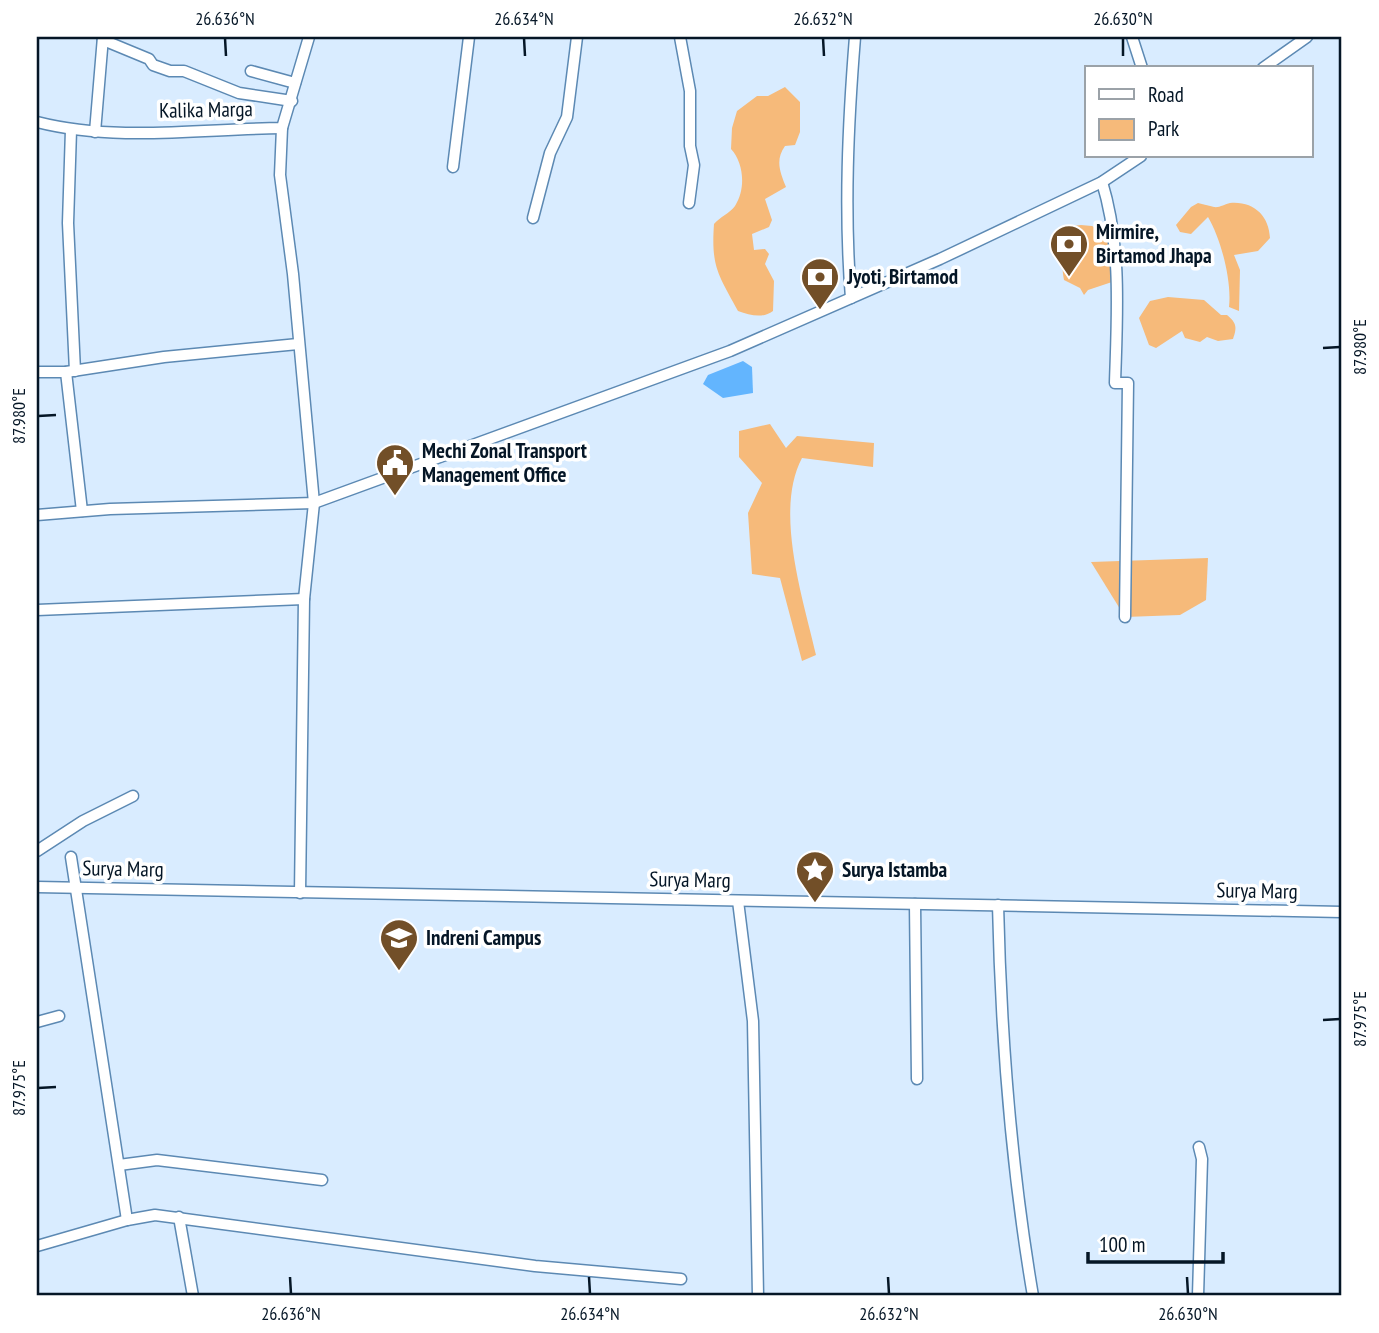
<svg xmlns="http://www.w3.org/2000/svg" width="1379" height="1333" font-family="'PT Sans Narrow',sans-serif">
<rect width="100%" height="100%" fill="#d9ecff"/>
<g fill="#f6ba7a">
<path d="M 785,87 L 800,102 L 800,132 L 795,145 L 785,146 C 775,160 780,172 786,187 L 765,199 L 772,220 L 769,227 L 752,234 L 754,250 L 765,249 L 769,254 L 765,264 L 774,281 L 773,311 C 762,319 750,315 738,311 C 718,274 711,267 714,224 C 720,217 730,213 735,206 C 746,189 744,163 731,149 L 732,128 L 737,111 L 757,96 L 768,96 Z"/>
<path d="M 1198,203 C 1203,204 1209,206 1214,207 C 1219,208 1225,204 1230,203 C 1254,201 1269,216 1270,238 L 1258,251 L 1234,255 L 1240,270 L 1239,311 L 1229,307 C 1232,281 1221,239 1208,217 L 1191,234 L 1180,232 L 1176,225 L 1191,207 Z"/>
<path d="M 1081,225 L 1092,226 L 1109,235 L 1115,254 L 1112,282 L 1088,290 L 1084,295 L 1080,288 L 1064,280 C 1060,259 1064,245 1073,226 Z"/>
<path d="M 1168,297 L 1204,300 L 1221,315 L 1227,315 C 1237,323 1237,328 1233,339 L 1218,341 L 1207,337 L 1200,342 L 1185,338 L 1182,331 L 1156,348 L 1149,345 L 1139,318 L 1150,301 Z"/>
<path d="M 770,424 L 786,448 L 797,436 L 874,443 L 873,467 L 802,458 C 774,511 803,598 816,655 L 802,661 L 780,578 L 752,574 L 748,513 L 762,483 L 739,457 L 739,431 Z"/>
<polygon points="1208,558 1206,600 1180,615 1125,617 1091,562"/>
</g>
<polygon fill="#63b5fe" points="743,361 752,367 753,393 723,398 703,384 708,375"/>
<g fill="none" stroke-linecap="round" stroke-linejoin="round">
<defs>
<g id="street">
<polyline points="680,37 690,91 690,146 694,165 689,203"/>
<polyline points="1132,37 1142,68"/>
<polyline points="103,40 149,59 153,65 170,71 184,71 239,93 292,101"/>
<polyline points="1263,68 1307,37"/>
<polyline points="251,71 295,83"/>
<path d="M 37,122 C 115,142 201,129 282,128 L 309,37"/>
<polyline points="282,128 280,175 293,274 314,503 304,599 300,893"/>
<polyline points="71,130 68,223 75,371"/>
<polyline points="95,132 103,37"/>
<polyline points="453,167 469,37"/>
<path d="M 1102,182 C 1122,247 1117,316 1115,383 L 1128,383 L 1125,617"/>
<polyline points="533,218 550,153 567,117 577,37"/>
<path d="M 851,298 C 844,211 848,124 855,37"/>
<polyline points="37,372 66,372 164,357 298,344"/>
<polyline points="66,372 82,511"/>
<polyline points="37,515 110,509 314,503 730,351 940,259 1102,182 1141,156"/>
<polyline points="37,610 304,599"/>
<polyline points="37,851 83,821 133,796"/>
<polyline points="71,857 127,1220"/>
<polyline points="37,887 1342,912"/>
<polyline points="738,901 753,1021 758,1296"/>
<polyline points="915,904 917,1079"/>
<path d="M 998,905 C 1001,1037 1011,1167 1033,1296"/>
<polyline points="37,1022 59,1016"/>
<polyline points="119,1165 157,1160 322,1180"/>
<polyline points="179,1217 193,1296"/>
<polyline points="37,1246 127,1220 155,1215 535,1266 681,1279"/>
<polyline points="1198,1296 1202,1159 1199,1147"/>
</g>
</defs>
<use href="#street" stroke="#5c89b3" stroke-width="13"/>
<use href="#street" stroke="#fff" stroke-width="10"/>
</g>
<path fill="none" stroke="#051626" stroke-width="2.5" d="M 225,38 L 226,56M 524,38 L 525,56M 823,38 L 824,56M 1123,38 L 1123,56M 1323,348 L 1340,347M 38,416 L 56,415M 1323,1020 L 1340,1019M 38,1088 L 56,1087M 290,1277 L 291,1294M 589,1277 L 590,1294M 888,1277 L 889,1294M 1187,1277 L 1188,1294"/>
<defs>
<symbol id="bank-pin" viewBox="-11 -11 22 30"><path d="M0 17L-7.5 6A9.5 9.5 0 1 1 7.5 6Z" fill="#724f28" stroke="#fff"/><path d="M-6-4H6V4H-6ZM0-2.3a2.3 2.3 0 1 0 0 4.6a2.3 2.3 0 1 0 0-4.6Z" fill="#fff"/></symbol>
<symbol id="civic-pin" viewBox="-11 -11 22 30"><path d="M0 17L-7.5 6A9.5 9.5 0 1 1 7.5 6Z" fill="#724f28" stroke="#fff"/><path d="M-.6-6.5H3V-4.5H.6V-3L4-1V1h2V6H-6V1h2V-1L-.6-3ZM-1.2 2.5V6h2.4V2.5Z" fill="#fff"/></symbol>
<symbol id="sight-pin" viewBox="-11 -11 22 30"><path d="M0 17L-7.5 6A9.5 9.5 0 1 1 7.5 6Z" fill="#724f28" stroke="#fff"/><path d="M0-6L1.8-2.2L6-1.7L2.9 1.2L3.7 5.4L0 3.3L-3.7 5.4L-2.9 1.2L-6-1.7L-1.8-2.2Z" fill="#fff"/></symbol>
<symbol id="university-pin" viewBox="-11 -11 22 30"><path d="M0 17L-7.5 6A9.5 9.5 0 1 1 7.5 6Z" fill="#724f28" stroke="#fff"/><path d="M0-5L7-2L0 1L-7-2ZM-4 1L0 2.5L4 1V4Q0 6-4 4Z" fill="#fff"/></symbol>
</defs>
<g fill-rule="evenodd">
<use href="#bank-pin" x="1047" y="222" width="44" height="60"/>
<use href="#bank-pin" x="798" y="255" width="44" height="60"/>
<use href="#civic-pin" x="373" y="441" width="44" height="60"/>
<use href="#sight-pin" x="793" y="848" width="44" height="60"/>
<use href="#university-pin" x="377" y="916" width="44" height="60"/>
</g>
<g text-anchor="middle" stroke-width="7" stroke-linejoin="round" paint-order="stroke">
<g font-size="21" fill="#051626" stroke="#fff">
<text transform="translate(206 110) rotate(-1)" y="7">Kalika Marga</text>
<text transform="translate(123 869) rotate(1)" y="7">Surya Marg</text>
<text transform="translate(690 880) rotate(1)" y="7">Surya Marg</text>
<text transform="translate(1257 891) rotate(1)" y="7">Surya Marg</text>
</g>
<g font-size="21" font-weight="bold" fill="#051626" stroke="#fff" text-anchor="start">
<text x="1096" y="239">Mirmire,<tspan x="1096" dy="24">Birtamod Jhapa</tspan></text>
<text x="847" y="284">Jyoti, Birtamod</text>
<text x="422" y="458">Mechi Zonal Transport<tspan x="422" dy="24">Management Office</tspan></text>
<text x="842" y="877">Surya Istamba</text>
<text x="426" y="945">Indreni Campus</text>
</g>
</g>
<rect width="1379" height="1333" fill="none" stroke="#ffffff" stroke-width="77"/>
<rect x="1085" y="66" width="228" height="91" fill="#ffffff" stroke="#9ba2a8" stroke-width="2"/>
<rect x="1099" y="89" width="35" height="10" fill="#ffffff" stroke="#9ba2a8" stroke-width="2"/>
<text x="1148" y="102" font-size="21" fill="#051626">Road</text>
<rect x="1099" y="119" width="35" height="21" fill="#f6ba7a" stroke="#9ba2a8" stroke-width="2"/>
<text x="1148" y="136" font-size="21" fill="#051626">Park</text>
<path d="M1088 1252v10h135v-10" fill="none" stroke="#051626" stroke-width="3.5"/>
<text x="1099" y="1252" font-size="21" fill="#051626" stroke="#ffffff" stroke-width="5" paint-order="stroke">100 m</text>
<rect x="38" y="38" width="1302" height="1256" fill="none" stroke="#051626" stroke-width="2.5"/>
<g font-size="18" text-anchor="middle" fill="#051626">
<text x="225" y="25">26.636°N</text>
<text x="524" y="25">26.634°N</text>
<text x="823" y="25">26.632°N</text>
<text x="1123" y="25">26.630°N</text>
<text transform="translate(1360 347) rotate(-90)" y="6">87.980°E</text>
<text transform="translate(19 416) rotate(-90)" y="6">87.980°E</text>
<text transform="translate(1360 1019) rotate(-90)" y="6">87.975°E</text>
<text transform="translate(19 1088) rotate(-90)" y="6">87.975°E</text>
<text x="291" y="1320">26.636°N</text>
<text x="590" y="1320">26.634°N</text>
<text x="889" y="1320">26.632°N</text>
<text x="1188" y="1320">26.630°N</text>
</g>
</svg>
